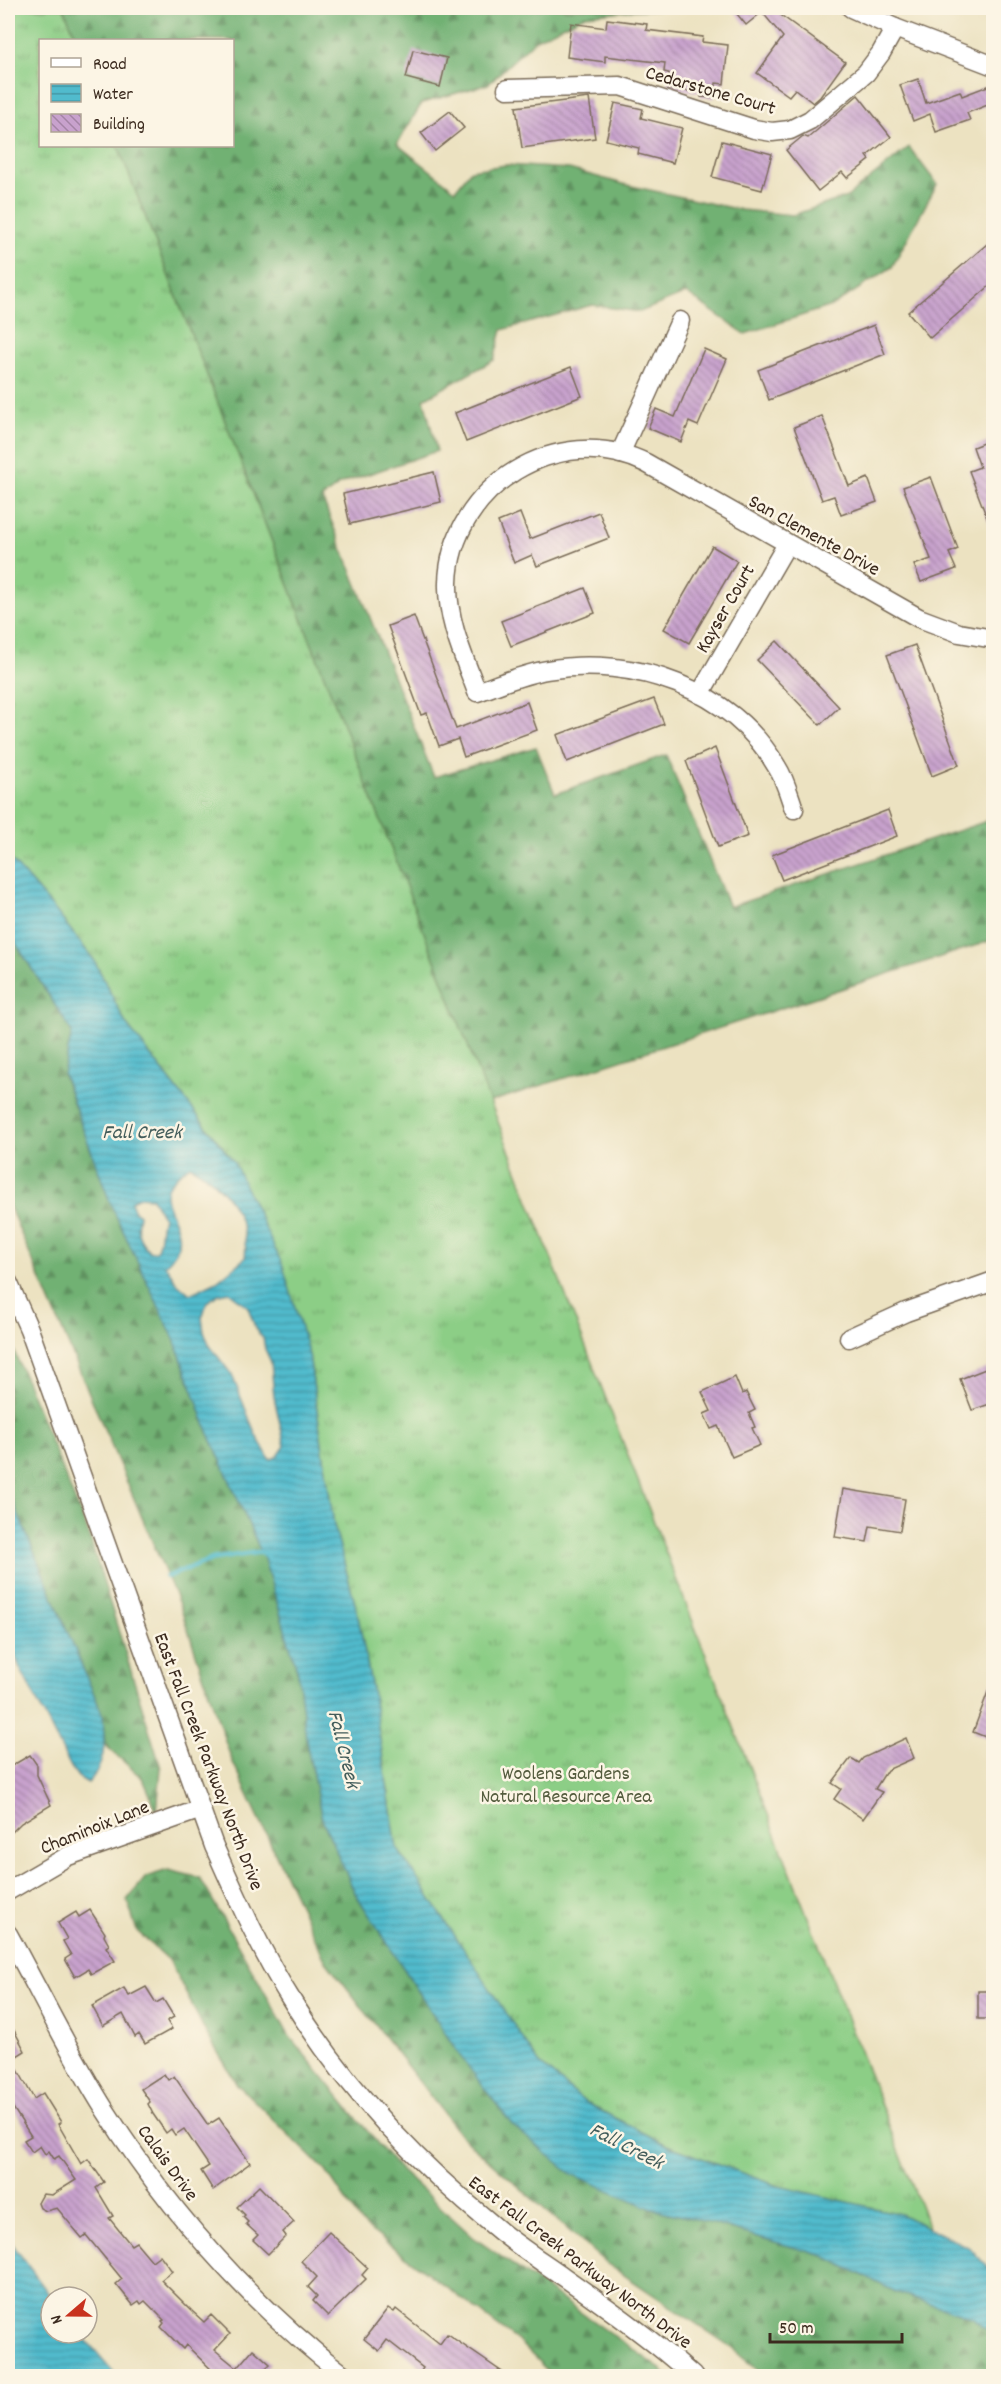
<svg xmlns="http://www.w3.org/2000/svg" width="1001" height="2384" font-family="Dekko,sans-serif">
<defs>
<pattern id="grass-tufts" width="24" height="20" patternUnits="userSpaceOnUse" patternTransform="scale(1.5)"><rect width="24" height="20" fill="#8cce86"/><path d="M3 7l-1-3M5 7V3M7 7l1-3M15 17l-1-3M17 17v-4M19 17l1-3" fill="none" stroke="#74a76d"/></pattern>
<pattern id="forest-firs" width="22" height="20" patternUnits="userSpaceOnUse" patternTransform="scale(1.5)"><rect width="22" height="20" fill="#71b173"/><path d="M5 1l3.5 6h-7zM16 11l3.5 6h-7z" fill="#5e905e"/></pattern>
<pattern id="water-rules" width="6" height="5" patternUnits="userSpaceOnUse" patternTransform="scale(1.5)"><rect width="6" height="5" fill="#51bbcd"/><path d="M0 2.5h6" fill="none" stroke="#4498a6"/></pattern>
<pattern id="building-back-hatch" width="6" height="6" patternUnits="userSpaceOnUse" patternTransform="scale(1.5)"><rect width="6" height="6" fill="#c8a2cd"/><path d="M-1 5l2 2M0 0l6 6M5-1l2 2" fill="none" stroke="#a484a6"/></pattern>
</defs>
<rect width="100%" height="100%" fill="#fcf5e5"/>
<filter id="ink" filterUnits="userSpaceOnUse"><feTurbulence type="fractalNoise" baseFrequency=".0167" numOctaves="2"/><feDisplacementMap in="SourceGraphic" scale="12" xChannelSelector="R" yChannelSelector="G"/><feConvolveMatrix kernelMatrix="1 2 1 2 8 2 1 2 1" color-interpolation-filters="sRGB"/></filter>
<filter id="wash" filterUnits="userSpaceOnUse"><feTurbulence type="fractalNoise" baseFrequency=".008" numOctaves="4" result="noise"/><feDisplacementMap in="SourceGraphic" scale="24" xChannelSelector="R" yChannelSelector="G"/><feGaussianBlur stdDeviation="1.35" result="paint"/><feColorMatrix in="noise" values="0 0 0 0 0 0 0 0 0 0 0 0 0 0 0 0 0 1.4 0 .05"/><feComposite in="paint" operator="in"/></filter>
<g filter="url(#wash)">
<rect width="100%" height="100%" fill="#ece2c1"/>
<polygon fill="url(#grass-tufts)" stroke="#647c52" stroke-width="1.5" points="8,8 64,8 77,40 40,40 40,146 118,146 929,2228 900,2214 778,2186 669,2146 586,2103 539,2063 501,2008 397,1848 372,1689 357,1611 334,1525 309,1355 234,1162 126,1024 94,960 55,910 8,856"/>
<g fill="url(#forest-firs)" stroke="#566e48" stroke-width="1.5">
<polygon points="64,8 667,8 668,9 635,10 585,15 536,39 488,84 422,103 397,144 455,190 471,170 506,165 569,169 627,185 741,210 793,215 847,197 909,147 937,184 892,267 834,305 745,334 686,293 640,312 592,305 502,330 494,360 424,399 437,451 342,483 322,498 434,777 536,747 555,794 666,755 729,907 993,819 993,940 490,1102 118,146 232,146 232,40 77,40"/>
<polygon points="8,933 13,939 72,1032 63,1075 111,1205 174,1339 207,1429 264,1559 298,1673 307,1746 322,1819 355,1893 458,2053 652,2209 696,2219 824,2256 896,2292 974,2318 993,2335 993,2376 766,2376 731,2347 606,2263 461,2136 324,1958 231,1758 181,1609 8,1203"/>
<polygon points="8,1336 89,1535 161,1768 157,1811 143,1779 105,1745 103,1716 8,1490"/>
<polygon points="168,1870 200,1878 290,2037 397,2167 473,2237 654,2364 667,2376 553,2376 518,2341 361,2223 326,2171 237,2084 206,2033 169,1960 137,1931 127,1900 146,1877"/>
</g>
<g fill="url(#water-rules)" stroke="#467276" stroke-width="1.5" fill-rule="evenodd">
<path d="M 8,856 L 55,910 L 94,960 L 126,1024 L 234,1162 L 283,1266 L 309,1355 L 334,1525 L 357,1611 L 372,1689 L 397,1848 L 539,2063 L 586,2103 L 669,2146 L 778,2186 L 900,2214 L 970,2248 L 993,2273 L 993,2335 L 974,2318 L 896,2292 L 824,2256 L 696,2219 L 652,2209 L 570,2173 L 512,2125 L 458,2053 L 355,1893 L 322,1819 L 307,1746 L 298,1673 L 264,1559 L 207,1429 L 174,1339 L 111,1205 L 63,1074 L 72,1032 L 13,939 L 8,933 ZM 190,1165 C 223,1184 250,1218 245,1258 L 217,1281 L 190,1294 L 177,1283 L 165,1265 C 198,1236 160,1211 167,1189 C 170,1180 182,1171 190,1165 ZM 139,1197 L 152,1198 L 163,1217 C 159,1229 162,1240 156,1251 L 150,1252 C 138,1239 135,1232 139,1215 L 134,1211 L 131,1201 ZM 229,1292 L 248,1307 L 256,1330 L 263,1338 L 265,1349 L 271,1362 L 274,1397 L 285,1446 L 278,1456 L 270,1460 L 255,1433 L 232,1375 L 210,1346 L 204,1332 L 202,1318 L 207,1302 L 219,1294 Z"/>
<path d="M 8,1490 L 103,1716 C 105,1743 107,1763 88,1783 L 78,1777 L 71,1767 L 20,1668 L 8,1639 Z"/>
<polygon points="8,2238 51,2297 51,2333 80,2333 117,2376 8,2376"/>
</g>
<g fill="none" stroke-linecap="round" stroke-linejoin="round">
<polyline stroke="#51bbcd" stroke-width="5" points="166,1577 213,1559 261,1552 267,1556"/>
</g>
<g id="blocks">
<g fill="url(#building-back-hatch)">
<polygon points="732,8 771,8 845,62 820,97 813,103 795,89 789,96 757,73 783,37 762,12 746,25"/>
<polygon points="607,19 647,24 646,30 703,37 702,42 728,45 724,84 716,83 715,98 701,97 701,92 668,89 669,73 664,72 665,63 605,56 605,62 567,57 571,23 606,28"/>
<polygon points="413,50 447,58 440,87 406,78"/>
<polygon points="918,79 926,103 960,91 962,96 993,84 993,103 967,113 970,120 936,132 930,114 913,121 900,85"/>
<polygon points="858,95 891,137 867,156 870,160 847,178 842,172 818,191 786,150 803,136 808,138"/>
<polygon points="589,98 595,138 522,148 516,107"/>
<polygon points="615,103 643,109 641,118 682,128 673,163 638,154 639,148 606,140"/>
<polygon points="450,111 464,128 435,151 421,133"/>
<polygon points="722,141 772,154 762,190 712,177"/>
<polygon points="993,239 993,283 930,338 908,312"/>
<polygon points="874,325 885,354 769,400 758,370"/>
<polygon points="704,349 727,359 698,426 689,422 681,442 648,428 656,409 675,417"/>
<polygon points="571,367 582,396 466,442 455,413"/>
<polygon points="822,416 849,486 868,478 877,502 841,515 834,496 822,500 794,427"/>
<polygon points="993,439 993,531 992,531 969,471 980,467 973,447"/>
<polygon points="434,472 441,502 350,524 343,494"/>
<polygon points="931,477 958,549 949,553 956,569 921,582 914,565 931,559 903,487"/>
<polygon points="599,512 609,538 537,566 532,555 514,563 498,522 520,513 530,539"/>
<polygon points="712,546 737,561 689,643 664,629"/>
<polygon points="585,588 595,613 511,646 501,621"/>
<polygon points="414,616 456,729 527,702 537,730 464,757 458,739 439,746 427,713 421,715 388,626"/>
<polygon points="777,641 839,707 820,725 757,660"/>
<polygon points="915,645 959,765 932,776 887,655"/>
<polygon points="654,699 664,724 567,762 557,735"/>
<polygon points="715,748 748,836 718,847 686,761"/>
<polygon points="888,810 897,836 782,880 772,855"/>
<polygon points="988,1368 993,1381 993,1403 972,1410 960,1379"/>
<polygon points="735,1377 742,1394 746,1392 755,1410 749,1413 755,1427 752,1428 760,1445 732,1457 718,1426 711,1429 704,1414 711,1411 702,1392"/>
<polygon points="843,1489 905,1499 900,1531 870,1526 867,1542 835,1537"/>
<polygon points="992,1681 993,1681 993,1740 973,1732"/>
<polygon points="906,1738 914,1758 887,1770 875,1789 882,1792 863,1819 834,1799 841,1789 832,1783 851,1758 859,1763 863,1758"/>
<polygon points="30,1755 37,1765 37,1775 51,1805 21,1823 8,1836 8,1768"/>
<polygon points="90,1910 105,1933 104,1936 109,1945 106,1947 115,1961 91,1974 88,1969 75,1977 65,1959 71,1955 63,1941 67,1939 58,1923 76,1912 79,1917"/>
<polygon points="146,1987 156,2003 163,1999 174,2017 167,2021 172,2029 145,2044 139,2034 135,2037 123,2014 103,2026 92,2006 124,1988 129,1996"/>
<rect x="978" y="1991" width="15" height="28"/>
<polygon points="8,2019 25,2051 12,2059 34,2099 43,2093 61,2122 58,2124 81,2164 88,2159 104,2182 96,2188 113,2216 109,2218 131,2245 136,2242 152,2261 160,2255 172,2271 161,2280 193,2312 204,2322 211,2315 230,2334 215,2350 237,2368 253,2349 270,2364 258,2376 218,2376 186,2345 183,2349 161,2327 164,2323 162,2321 164,2320 145,2301 141,2304 139,2301 133,2305 116,2284 122,2279 86,2235 82,2238 57,2208 46,2211 40,2208 38,2203 43,2194 52,2195 76,2180 59,2156 54,2159 49,2151 45,2154 40,2146 32,2152 24,2140 31,2136 8,2100"/>
<polygon points="164,2074 168,2080 174,2076 208,2125 219,2118 250,2163 213,2190 201,2171 209,2166 184,2129 175,2135 171,2129 166,2133 153,2114 148,2104 150,2102 141,2089"/>
<polygon points="259,2186 294,2222 283,2232 286,2236 268,2254 253,2240 258,2235 246,2224 248,2222 243,2217 245,2215 237,2207"/>
<polygon points="329,2232 368,2268 362,2275 366,2279 328,2316 313,2301 317,2296 308,2287 317,2277 301,2261"/>
<polygon points="388,2308 394,2312 396,2309 440,2344 447,2334 508,2376 418,2376 423,2368 387,2340 379,2351 364,2339"/>
</g>
</g>
</g>
<g filter="url(#ink)">
<use href="#blocks" fill-opacity="0" stroke="#796a57" stroke-width="1.5"/>
<g fill="none" stroke-linecap="round" stroke-linejoin="round">
<defs>
<g id="minor">
<polyline points="851,8 895,28 994,66"/>
<polyline points="507,89 620,86 754,129 772,132 790,130 810,120 866,73 881,53 895,28"/>
<polyline points="620,454 680,321"/>
<polyline points="700,694 787,544"/>
<path d="M 794,809 C 789,795 785,779 777,767 C 731,688 633,655 547,670 C 523,674 500,684 477,692 C 464,657 447,621 448,583 C 450,487 559,420 646,463 L 919,618 L 959,633 L 994,639"/>
<path d="M 8,1282 L 29,1329 L 214,1846 C 238,1900 262,1954 294,2004 C 347,2089 417,2163 494,2226 C 516,2245 540,2260 564,2277 C 608,2308 653,2340 693,2376"/>
<polyline points="849,1338 906,1312 994,1281"/>
<polyline points="8,1891 68,1856 201,1809"/>
<path d="M 8,1934 C 40,1992 69,2053 105,2110 C 169,2211 250,2303 345,2376"/>
</g>
</defs>
<use href="#minor" stroke="#796a57" stroke-width="21"/>
<use href="#minor" stroke="#fff" stroke-width="18"/>
</g>
</g>
<g text-anchor="middle" stroke-width="5" stroke-linejoin="round" paint-order="stroke">
<g font-size="20" fill="#3b2a1e" stroke="#fcf5e5">
<text transform="translate(711 89) rotate(16)" y="7">Cedarstone Court</text>
<text transform="translate(815 534) rotate(29)" y="7">San Clemente Drive</text>
<text transform="translate(724 608) rotate(-60)" y="7">Kayser Court</text>
<text transform="translate(210 1761) rotate(69)" y="7">East Fall Creek Parkway North Drive</text>
<text transform="translate(94 1826) rotate(-22)" y="7">Chaminoix Lane</text>
<text transform="translate(169 2162) rotate(54)" y="7">Calais Drive</text>
<text transform="translate(581 2261) rotate(37)" y="7">East Fall Creek Parkway North Drive</text>
</g>
<g font-size="20" fill="#535b3d" stroke="#fcf5e5">
<text x="566" y="1779">Woolens Gardens<tspan x="566" dy="23">Natural Resource Area</tspan></text>
</g>
<g font-size="21" font-style="italic" fill="#435d5b" stroke="#fcf5e5">
<text x="142" y="1138">Fall Creek</text>
<text transform="translate(345 1749) rotate(76)" y="7">Fall Creek</text>
<text transform="translate(627 2145) rotate(27)" y="7">Fall Creek</text>
</g>
</g>
<rect width="1001" height="2384" fill="none" stroke="#fcf5e5" stroke-width="30"/>
<rect x="39" y="39" width="195" height="108" fill="#fcf5e5" stroke="#afa495" stroke-width="1.5"/>
<rect x="51" y="58" width="30" height="9" fill="#ffffff" stroke="#afa495" stroke-width="1.5"/>
<text x="93" y="69" font-size="18" fill="#3b2a1e">Road</text>
<rect x="51" y="84" width="30" height="18" fill="url(#water-rules)" stroke="#afa495" stroke-width="1.5"/>
<text x="93" y="99" font-size="18" fill="#3b2a1e">Water</text>
<rect x="51" y="114" width="30" height="18" fill="url(#building-back-hatch)" stroke="#afa495" stroke-width="1.5"/>
<text x="93" y="129" font-size="18" fill="#3b2a1e">Building</text>
<g transform="translate(69 2315) rotate(250)"><circle r="28" fill="#fcf5e5" stroke="#afa495" stroke-width="1.5"/>
<path d="M0-4.5L10 22L0 15L-10 22Z" fill="#c8321e"/>
<text y="-9" font-size="16" font-weight="bold" text-anchor="middle" fill="#3b2a1e">N</text>
</g>
<path d="M770 2333v9h132v-9" fill="none" stroke="#3b2a1e" stroke-width="3"/>
<text x="779" y="2333" font-size="18" fill="#3b2a1e" stroke="#fcf5e5" stroke-width="4.5" paint-order="stroke">50 m</text>
</svg>
